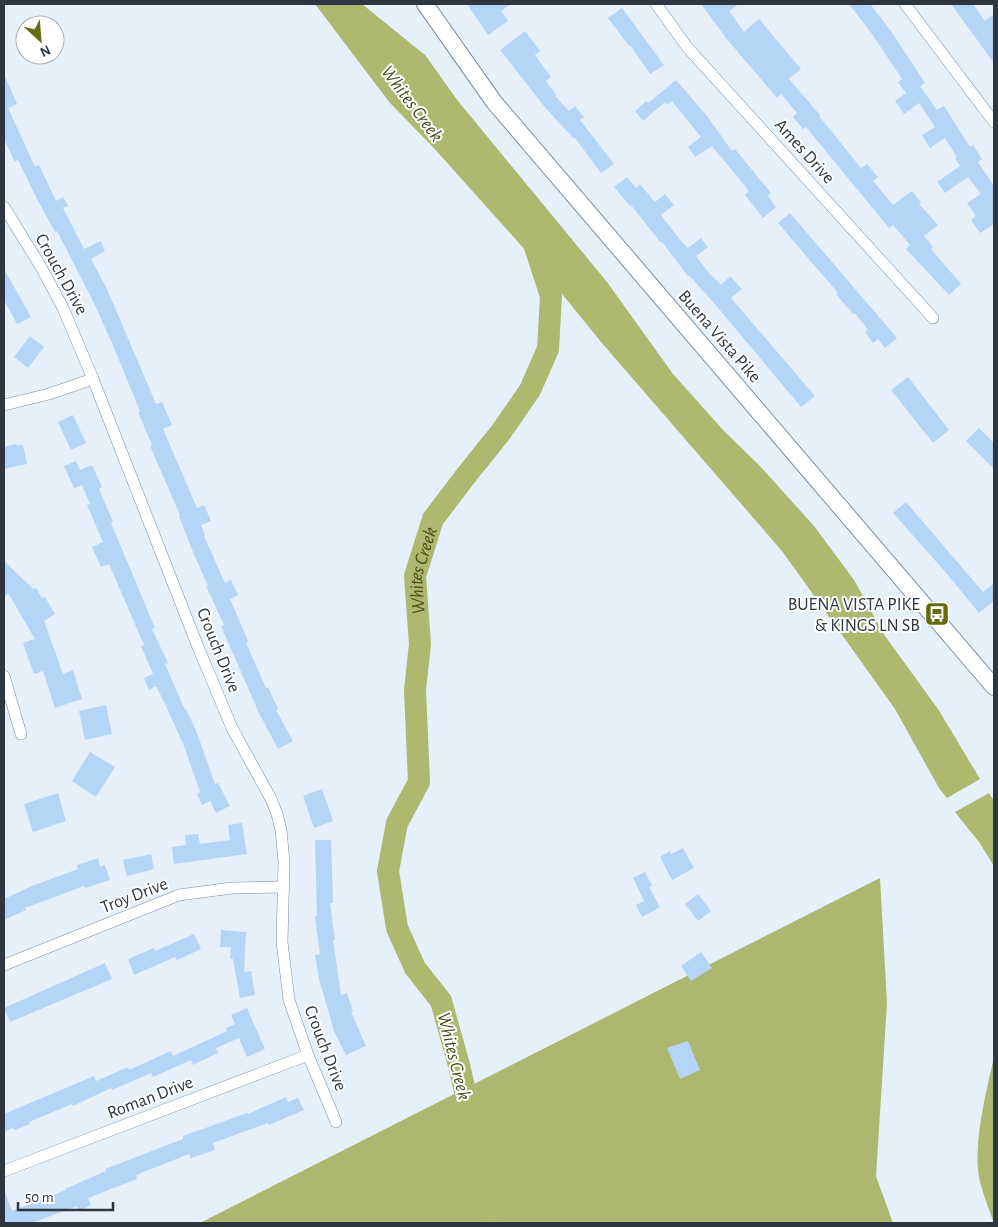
<svg xmlns="http://www.w3.org/2000/svg" width="998" height="1227" font-family="'Alegreya Sans',sans-serif">
<rect width="100%" height="100%" fill="#e6f0fa"/>
<polygon fill="#aeb76f" points="880,878 887,1003 876,1176 893,1223 200,1223"/>
<g fill="#aeb86f">
<polygon points="315,4 362,4 425,55 458,101 607,282 673,374 724,431 760,466 814,526 854,580 885,636 938,709 980,779 947,798 939,788 895,709 782,551 601,342 537,263 432,146 390,103"/>
<polygon points="989,793 994,801 994,866 979,842 955,812"/>
<path d="M 994,1057 L 994,1223 C 989,1210 984,1196 980,1182 C 972,1146 986,1093 994,1057 Z"/>
</g>
<g fill="none" stroke-linecap="round" stroke-linejoin="round">
<path stroke="#aeb86f" stroke-width="22" id="s1" d="M 493,1223 L 479,1153 L 459,1065 L 441,1001 L 415,968 L 397,928 L 388,871 L 397,823 L 419,782 L 415,690 L 420,644 L 415,576 L 433,519 L 468,473 L 501,432 L 530,390 L 548,349 L 551,296 L 533,241"/>
</g>
<g fill="#b5d5f6">
<polygon points="467,4 511,4 501,11 508,21 488,35"/>
<polygon points="701,4 739,4 729,11 744,32 759,19 801,69 789,79 820,115 819,116 861,168 867,164 878,177 873,181 893,205 912,191 921,202 919,204 938,225 924,236 933,247 931,249 961,284 949,295 906,249 910,245 893,225 889,228 806,127 803,129 793,117 797,113 781,94 777,98 726,38"/>
<polygon points="849,4 870,4 891,31 925,83 920,86 937,110 944,106 970,147 973,145 982,159 978,162 994,186 994,224 980,233 971,220 976,216 967,203 981,194 968,177 945,193 937,182 960,166 955,158 957,157 945,138 930,148 922,135 935,127 919,103 904,114 895,101 906,93 898,82 902,79 872,34"/>
<polygon points="951,4 973,4 985,21 994,14 994,63"/>
<polygon points="622,8 664,65 650,74 630,45 629,46 608,18"/>
<polygon points="525,31 540,51 535,55 551,77 546,81 556,95 555,96 569,111 575,106 584,117 580,120 614,164 601,173 575,138 574,139 544,106 500,50"/>
<polygon points="4,74 17,104 8,108 35,167 39,165 56,201 63,197 68,206 63,208 84,249 101,241 105,251 91,259 107,289 156,404 162,402 172,425 163,429 197,508 204,505 211,521 201,525 205,535 204,536 225,583 231,580 238,595 230,599 248,641 246,643 266,688 268,687 278,709 276,710 293,741 278,749 259,713 221,626 224,625 206,586 208,586 193,552 179,516 180,515 150,446 152,445 138,412 140,411 112,343 93,301 57,231 55,232 36,197 18,160 15,162 4,139"/>
<polygon points="676,80 707,116 732,151 735,149 771,193 768,196 776,207 763,218 745,195 749,191 712,146 695,157 688,147 701,137 672,101 667,105 665,102 643,121 635,111 646,101 648,103"/>
<polygon points="627,177 636,188 640,184 655,202 665,194 674,205 661,215 681,241 688,248 701,238 708,247 696,256 708,272 721,285 730,276 742,289 731,298 815,396 801,407 719,309 689,275 688,276 662,242 661,243 631,205 630,206 614,187"/>
<polygon points="790,213 897,338 885,348 878,339 873,343 865,332 868,330 855,313 853,314 836,294 838,293 778,223"/>
<polygon points="4,269 31,317 17,324 4,300"/>
<polygon points="30,336 44,347 28,368 14,357"/>
<polygon points="908,377 949,430 933,443 891,390"/>
<polygon points="73,415 86,443 71,450 58,422"/>
<polygon points="979,428 994,443 994,469 966,441"/>
<polygon points="16,444 17,446 23,445 27,464 4,469 4,447"/>
<polygon points="76,461 80,470 92,465 102,487 99,489 113,522 111,523 155,628 152,629 168,663 165,664 185,710 186,709 197,733 215,784 218,783 230,806 216,813 210,801 202,805 197,794 200,792 184,746 165,704 156,686 149,690 144,678 153,674 141,646 144,645 109,564 101,567 92,547 103,542 87,505 90,504 82,485 74,488 64,466"/>
<polygon points="906,502 983,592 994,583 994,601 979,613 948,575 893,513"/>
<polygon points="4,561 33,589 36,588 42,598 45,597 55,614 44,621 63,674 73,670 82,699 55,708 43,671 34,674 23,643 35,639 8,593 4,598"/>
<polygon points="106,705 112,734 85,740 79,711"/>
<polygon points="90,752 115,767 96,797 72,781"/>
<polygon points="322,789 333,821 314,828 303,796"/>
<polygon points="58,793 66,821 33,832 24,804"/>
<polygon points="242,823 247,854 174,864 172,847 186,845 185,835 198,834 200,844 230,840 228,825"/>
<polygon points="315,840 331,840 333,903 330,903 335,940 333,940 341,995 347,993 353,1012 351,1012 366,1046 346,1055 334,1031 319,979 315,955 320,954 315,916 317,916"/>
<polygon points="683,848 694,868 672,880 660,857 670,851 671,854"/>
<polygon points="151,854 154,869 127,876 123,860"/>
<polygon points="98,858 100,866 105,865 110,880 85,888 84,886 25,908 26,910 4,920 4,899 32,886 78,869 77,865"/>
<polygon points="645,872 652,886 649,887 660,907 642,917 636,905 644,901 633,878"/>
<polygon points="698,894 711,911 698,921 685,904"/>
<polygon points="221,930 246,932 244,972 251,971 255,995 240,998 233,959 230,959 231,947 220,947"/>
<polygon points="194,934 201,949 177,960 175,957 134,975 128,959 154,948 155,951"/>
<polygon points="701,952 712,968 691,981 681,966"/>
<polygon points="105,963 112,979 10,1022 4,1008"/>
<polygon points="247,1008 265,1049 247,1057 239,1038 216,1048 218,1053 193,1065 191,1060 153,1077 151,1073 112,1090 111,1088 73,1106 72,1104 29,1122 30,1124 15,1130 13,1128 4,1132 4,1114 94,1076 96,1081 128,1067 129,1070 171,1051 173,1056 227,1031 226,1028 235,1024 231,1015"/>
<polygon points="688,1041 700,1070 680,1079 667,1048"/>
<polygon points="286,1097 288,1102 298,1098 304,1110 269,1125 268,1123 213,1143 215,1150 191,1158 189,1154 136,1175 137,1179 88,1198 91,1205 79,1211 77,1206 32,1223 4,1223 4,1192 5,1192 12,1211 66,1190 65,1189 106,1171 105,1169 183,1139 183,1136 247,1113 248,1114"/>
</g>
<g fill="none" stroke-linecap="round" stroke-linejoin="round">
<defs>
<g id="minor">
<polyline points="656,4 687,47 933,318"/>
<polyline points="905,4 994,122"/>
<polyline points="4,207 41,267 63,308 93,379 198,647 232,728 271,799 277,814 281,830 284,862 282,942 289,1000 308,1055 336,1122"/>
<polyline points="4,405 49,394 93,379"/>
<polyline points="4,676 21,734"/>
<polyline points="4,965 179,895 232,888 283,887"/>
<polyline points="4,1171 308,1055"/>
</g>
<polyline id="secondary" points="425,4 494,102 994,687"/>
</defs>
<use href="#minor" stroke="#788ea6" stroke-width="12"/>
<use href="#secondary" stroke="#788ea6" stroke-width="18"/>
<use href="#minor" stroke="#fff" stroke-width="11"/>
<use href="#secondary" stroke="#fff" stroke-width="16"/>
</g>
<defs>
<symbol id="bus-square" viewBox="-11 -11 22 22"><rect x="-9" y="-9" width="18" height="18" rx="4" fill="#646c11" stroke="#fff"/><path d="M-5-6H5V4H4V6H2V4H-2V6H-4V4H-5ZM-3.5-4V0h7V-4ZM-3.5 1.2v1.5H-2V1.2ZM2 1.2v1.5H3.5V1.2Z" fill="#fff"/></symbol>
</defs>
<g fill-rule="evenodd">
<use href="#bus-square" x="923" y="600" width="28" height="28"/>
</g>
<g text-anchor="middle" stroke-width="4" stroke-linejoin="round" paint-order="stroke">
<g font-size="18" fill="#2d3641" stroke="#fff">
<text transform="translate(805 151) rotate(48)" y="6">Ames Drive</text>
<text transform="translate(62 274) rotate(61)" y="6">Crouch Drive</text>
<text transform="translate(720 336) rotate(49)" y="6">Buena Vista Pike</text>
<text transform="translate(219 650) rotate(68)" y="6">Crouch Drive</text>
<text transform="translate(134 895) rotate(-21)" y="6">Troy Drive</text>
<text transform="translate(326 1048) rotate(69)" y="6">Crouch Drive</text>
<text transform="translate(150 1097) rotate(-21)" y="6">Roman Drive</text>
</g>
<g font-size="18" fill="#2d3641" stroke="#fff" text-anchor="end">
<text x="920" y="610">BUENA VISTA PIKE<tspan x="920" dy="21">&amp; KINGS LN SB</tspan></text>
</g>
<g font-size="19" font-style="italic" fill="#484d17" stroke="#fff">
<text transform="translate(413 103) rotate(53)" y="7">Whites Creek</text>
<text dy="7" stroke="none"><textPath href="#s1" startOffset="680">Whites Creek</textPath></text>
<text transform="translate(455 1056) rotate(76)" y="7">Whites Creek</text>
</g>
</g>
<rect width="998" height="1227" fill="none" stroke="#2d3641" stroke-width="10"/>
<g transform="translate(40 40) rotate(154)"><circle r="24" fill="#ffffff" stroke="#abafb3"/>
<path d="M0-4L9 19L0 12L-9 19Z" fill="#646c11"/>
<text y="-8" font-size="14" font-weight="bold" text-anchor="middle" fill="#2d3641">N</text>
</g>
<path d="M18 1202v8h95v-8" fill="none" stroke="#2d3641" stroke-width="2.5"/>
<text x="25" y="1202" font-size="15" fill="#2d3641" stroke="#ffffff" stroke-width="4" paint-order="stroke">50 m</text>
</svg>
